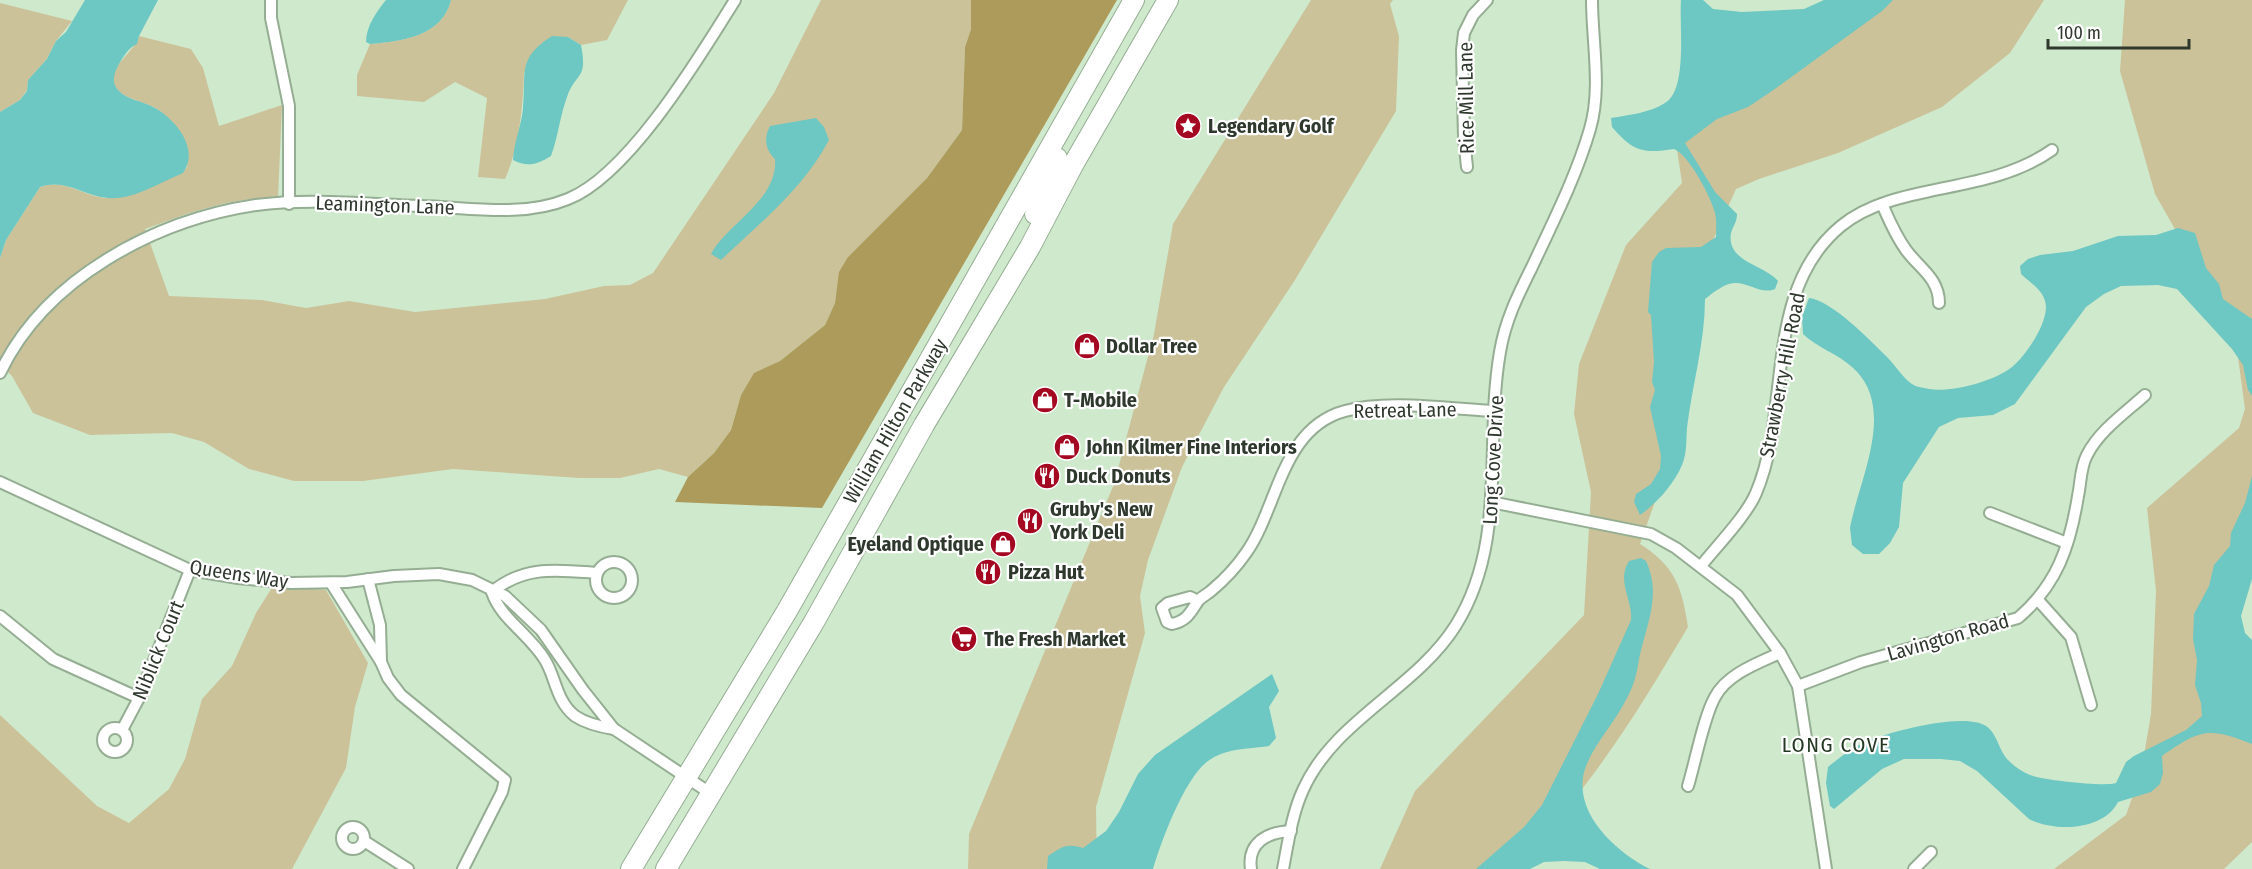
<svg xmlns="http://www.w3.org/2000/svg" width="2252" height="869" font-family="'Fira Sans Condensed',sans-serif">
<rect width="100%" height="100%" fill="#cfe9cd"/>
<g fill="#ccc299">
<path d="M 451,0 L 628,0 L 607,40 L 581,45 L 568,37 L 524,73 C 523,107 519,148 505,179 L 478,177 L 487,98 L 455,82 L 424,102 L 357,96 L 357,75 L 370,44 C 403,41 442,36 451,0 Z"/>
<path d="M 821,0 L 971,0 L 971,29 L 965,47 L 962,130 L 927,178 L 848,257 L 837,289 L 835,303 L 825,325 L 780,361 L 754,374 L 741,395 L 731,430 L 714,453 L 688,477 L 659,469 L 620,478 L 579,478 L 453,469 L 363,481 L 294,481 L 249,469 L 204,442 L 172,433 L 90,435 L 33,413 L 12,376 L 0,364 L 0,258 L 6,240 L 40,187 C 67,178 82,197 107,198 C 132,199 160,182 182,173 L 187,167 L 188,149 C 180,137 171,120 160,111 C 147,100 107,99 114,74 C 117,61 138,46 139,36 L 191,49 L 203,68 L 219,126 L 282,105 L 278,198 C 229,197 191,212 145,229 L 169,296 L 262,300 L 306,308 L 349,301 L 415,312 L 545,299 L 604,286 L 630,285 L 653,273 L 774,93 Z"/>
<polygon points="1311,0 1393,0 1390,4 1399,36 1396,111 1295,280 1224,387 1182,467 1148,560 1140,596 1145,633 1096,807 1097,869 968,869 969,834 1114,484 1154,334 1173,224"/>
<path d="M 1849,0 L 2044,0 L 2010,53 L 1942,107 L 1838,153 L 1759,179 L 1736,189 L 1700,269 L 1673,451 L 1640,544 C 1675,566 1682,587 1688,627 C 1637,713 1583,803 1507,869 L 1380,869 L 1415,791 L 1584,615 L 1591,492 L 1574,414 L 1579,364 L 1626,245 L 1682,183 L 1674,130 Z"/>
<polygon points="2125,0 2252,0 2252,516 2231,593 2252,709 2252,842 2224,869 2054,869 2126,815 2141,773 2151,714 2156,591 2147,508 2239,428 2245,409 2235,335 2155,194 2120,71"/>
<polygon points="0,3 72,21 56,41 47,59 28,80 27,90 20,100 0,112"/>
<polygon points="273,586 326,590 368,663 355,707 346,768 292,869 0,869 0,715 97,806 129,823 169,789 185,759 202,699 232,666 256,613"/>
</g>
<polygon fill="#ac9b5a" points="971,0 1117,0 822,508 675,502 688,477 714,453 731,430 741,395 754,373 780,361 825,325 835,303 839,272 848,257 927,178 962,130 965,47 971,29"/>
<g fill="#6dc7c2">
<path d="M 85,0 L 158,0 L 139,36 L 137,44 C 129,47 123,57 119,64 C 114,73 111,82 118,90 C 126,100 144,101 155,108 C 176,120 200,149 183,173 C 161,182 131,201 108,198 C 83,196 66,178 40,187 L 6,240 L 0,258 L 0,112 L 20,100 L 27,91 L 28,80 L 47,59 L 56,41 L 66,32 Z"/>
<path d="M 386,0 L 451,0 C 442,36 403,41 370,44 L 366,42 C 366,26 377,11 386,0 Z"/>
<path d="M 1681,0 L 1703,0 L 1713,9 L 1742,12 L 1804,9 L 1824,0 L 1893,0 L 1882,11 L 1772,91 L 1748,107 L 1717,119 L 1685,143 L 1715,192 L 1737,214 C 1737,222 1733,226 1731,233 C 1726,262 1765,265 1778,281 L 1775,289 C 1761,295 1749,282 1734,283 C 1723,284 1713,293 1705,299 C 1705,343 1692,385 1687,428 C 1686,441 1687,453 1682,465 C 1674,484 1657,503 1640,515 L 1634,502 L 1636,494 L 1651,484 L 1660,469 L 1661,456 L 1650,407 L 1655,390 L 1652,382 L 1654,362 L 1651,315 L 1648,312 L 1652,262 L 1659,252 L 1666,248 L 1701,247 L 1716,237 C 1716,229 1717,221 1715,213 C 1711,197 1689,155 1674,149 C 1642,154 1633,151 1612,127 L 1611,118 C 1629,115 1649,113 1665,103 C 1688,90 1679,24 1681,0 Z"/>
<path d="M 552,36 L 568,37 L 581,45 C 588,81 576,71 567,97 C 560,116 558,137 551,156 C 538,164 528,168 513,160 C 514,142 521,127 523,109 C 527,73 516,59 552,36 Z"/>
<path d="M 816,118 L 824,127 L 829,140 C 803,189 760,223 721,260 L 711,254 C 729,222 778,200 775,159 C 766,150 763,139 770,126 Z"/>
<path d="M 2178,228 L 2195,233 L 2206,268 L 2219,284 L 2223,299 L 2252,319 L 2252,396 L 2248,390 L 2243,365 L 2232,349 L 2177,289 L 2158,285 L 2121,286 L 2104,294 L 2086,307 L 2015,404 L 1993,415 L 1958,418 L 1939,427 L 1903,483 L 1899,527 L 1890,543 L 1879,554 L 1863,554 L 1852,545 L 1850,528 C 1859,479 1898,407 1852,367 C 1838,354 1818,348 1803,334 L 1802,317 L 1809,298 C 1831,300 1870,340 1887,357 C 1895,365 1903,378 1912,384 C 1916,387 1925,388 1929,389 C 1951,393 1995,381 2012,367 C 2026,356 2051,319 2045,301 C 2042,289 2029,282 2021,274 L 2020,266 L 2028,259 L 2040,255 L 2073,251 L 2118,236 L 2156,235 Z"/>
<path d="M 2252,476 L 2252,579 L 2241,616 L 2245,633 L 2252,640 L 2252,744 C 2208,727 2201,729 2162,756 L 2163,773 L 2160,784 L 2151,792 L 2118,802 C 2103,831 2055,832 2029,819 L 1977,771 L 1960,761 L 1941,759 L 1904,759 L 1882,769 L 1834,809 L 1830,806 L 1826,783 L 1828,767 C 1841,756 1855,746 1870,740 C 1894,731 1964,712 1986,726 C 1997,733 1999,751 2008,760 C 2014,766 2022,772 2030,775 C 2043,780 2105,787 2116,783 L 2126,762 L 2134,756 L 2186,730 L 2202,716 L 2201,703 L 2195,685 L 2197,660 L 2193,639 L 2194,614 L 2209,586 L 2214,565 L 2230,546 L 2231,533 L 2245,503 Z"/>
<path d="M 1641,558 L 1646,561 C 1662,596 1646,625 1639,659 C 1637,673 1634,685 1627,698 C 1615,723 1594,743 1585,769 C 1571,812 1617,853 1650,869 L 1600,869 L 1585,862 L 1564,861 L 1544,862 L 1530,869 L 1476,869 L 1524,827 L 1542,805 L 1598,694 L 1631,620 C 1633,600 1616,581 1629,561 Z"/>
<path d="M 1272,674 L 1279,691 L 1269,707 L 1276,738 L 1269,746 C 1250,749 1228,748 1211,759 C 1186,773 1161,842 1153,869 L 1047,869 L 1048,856 C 1062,847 1066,843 1083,848 L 1106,831 L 1119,812 L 1138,774 L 1155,755 Z"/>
</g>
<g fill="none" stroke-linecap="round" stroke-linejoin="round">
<defs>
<g id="street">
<polyline points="271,0 271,18 289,106 289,204"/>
<polyline points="1467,167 1464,138 1462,50 1464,33 1473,15 1487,0"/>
<path d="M 1882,204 C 1889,220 1895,235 1906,250 C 1919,268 1939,278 1939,303"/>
<path d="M 0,373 C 45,278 156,220 256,205 C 309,198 366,204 420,206 C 468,207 522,218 568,199 C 629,175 700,56 735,0"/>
<polyline points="0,482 190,570 238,578 291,583 347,582 394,576 439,574 472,580 505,596 541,630 583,690 614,729 710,793"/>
<polyline points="1491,502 1651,534 1676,548 1737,595 1780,653 1798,686 1826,869"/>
<polyline points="1990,513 2067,543"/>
<circle cx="614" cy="580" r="18"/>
<path d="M 1701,566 C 1716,547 1747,515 1756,493 C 1792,409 1762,291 1841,226 C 1896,181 1987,196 2052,150"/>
<polyline points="368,579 380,625 381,662"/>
<polyline points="331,583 381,662 388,678 401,695 505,780 502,792 463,869"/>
<path d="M 492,592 C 500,618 530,635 545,660 C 556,678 556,701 575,716 C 587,724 601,727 614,729"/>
<path d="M 492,592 C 524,565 558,570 597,573"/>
<polyline points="2038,600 2071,637 2091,705"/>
<path d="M 1198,601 L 1190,597 L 1168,603 L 1162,608 L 1167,622 L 1172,624 C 1187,621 1190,613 1198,601 C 1201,597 1208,594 1212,590 C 1224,580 1237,566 1246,553 C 1278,508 1281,428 1345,411 C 1386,399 1452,409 1495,411"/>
<polyline points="0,616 53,659 139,698"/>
<path d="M 1798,686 L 1861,662 L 2018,618 C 2057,585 2070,546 2078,496 C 2081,483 2080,468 2087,455 C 2099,431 2125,413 2145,395"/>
<circle cx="115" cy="740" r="12"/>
<polyline points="122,730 139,698 190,570"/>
<path d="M 1688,786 C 1695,763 1704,716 1715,697 C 1727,674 1758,663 1780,653"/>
<circle cx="353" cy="838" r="11"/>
<polyline points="364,841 408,869"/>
<path d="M 1251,869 C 1247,843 1267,832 1291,831"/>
<path d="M 1283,869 C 1288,843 1292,814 1303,790 C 1334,720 1416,689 1456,625 C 1508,541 1484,444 1500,352 C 1505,321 1518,295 1532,267 C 1553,222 1576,177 1590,129 C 1602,88 1592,42 1592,0"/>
<polyline points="1914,869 1931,852"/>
</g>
<g id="highway">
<polyline points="1035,214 1057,158"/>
<polyline points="631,869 787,611 1134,0"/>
<polyline points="666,869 814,622 924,425 1030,247 1073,165 1168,0"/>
</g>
</defs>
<use href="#street" stroke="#95ae93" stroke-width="14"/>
<use href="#highway" stroke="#95ae93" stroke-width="22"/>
<use href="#street" stroke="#fff" stroke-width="10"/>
<use href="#highway" stroke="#fff" stroke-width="20"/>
</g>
<defs>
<symbol id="sight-disc" viewBox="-11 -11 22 22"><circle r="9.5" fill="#a40820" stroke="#fff"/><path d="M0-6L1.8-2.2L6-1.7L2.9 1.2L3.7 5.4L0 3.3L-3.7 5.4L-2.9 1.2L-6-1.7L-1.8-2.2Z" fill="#fff"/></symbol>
<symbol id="shop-disc" viewBox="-11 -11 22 22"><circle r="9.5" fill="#a40820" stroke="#fff"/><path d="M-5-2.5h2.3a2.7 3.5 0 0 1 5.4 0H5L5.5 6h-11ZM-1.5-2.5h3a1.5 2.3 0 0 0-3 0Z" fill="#fff"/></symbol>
<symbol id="restaurant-disc" viewBox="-11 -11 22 22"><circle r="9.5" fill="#a40820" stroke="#fff"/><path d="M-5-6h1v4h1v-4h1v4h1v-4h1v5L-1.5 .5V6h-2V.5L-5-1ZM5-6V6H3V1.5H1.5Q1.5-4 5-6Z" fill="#fff"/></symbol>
<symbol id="supermarket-disc" viewBox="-11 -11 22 22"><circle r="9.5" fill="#a40820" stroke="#fff"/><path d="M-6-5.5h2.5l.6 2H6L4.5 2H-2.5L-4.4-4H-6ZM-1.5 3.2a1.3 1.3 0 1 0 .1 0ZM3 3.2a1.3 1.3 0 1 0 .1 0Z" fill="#fff"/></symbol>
</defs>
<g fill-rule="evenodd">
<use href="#sight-disc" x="1173" y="111" width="30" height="30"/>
<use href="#shop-disc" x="1072" y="331" width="30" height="30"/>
<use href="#shop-disc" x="1030" y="385" width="30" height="30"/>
<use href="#shop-disc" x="1052" y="432" width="30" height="30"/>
<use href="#restaurant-disc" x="1032" y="461" width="30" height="30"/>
<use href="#restaurant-disc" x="1015" y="506" width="30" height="30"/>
<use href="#shop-disc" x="988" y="529" width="30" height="30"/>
<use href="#restaurant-disc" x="973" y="557" width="30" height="30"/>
<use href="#supermarket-disc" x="949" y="624" width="30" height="30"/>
</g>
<g text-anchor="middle" stroke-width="4.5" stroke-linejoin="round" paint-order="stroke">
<g font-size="20" fill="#2e382d" stroke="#fff">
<text transform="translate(1466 98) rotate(-91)" y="7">Rice Mill Lane</text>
<text transform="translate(385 205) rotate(2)" y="7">Leamington Lane</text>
<text transform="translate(1782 375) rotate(-79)" y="7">Strawberry Hill Road</text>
<text transform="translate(1405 410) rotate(-1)" y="7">Retreat Lane</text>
<text transform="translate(895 421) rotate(-60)" y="7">William Hilton Parkway</text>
<text transform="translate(1493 460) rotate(-87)" y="7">Long Cove Drive</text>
<text transform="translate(239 574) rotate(9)" y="7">Queens Way</text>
<text transform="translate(1948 637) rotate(-16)" y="7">Lavington Road</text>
<text transform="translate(158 650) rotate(-68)" y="7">Niblick Court</text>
</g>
<g font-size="20" font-weight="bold" fill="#2e382d" stroke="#fff" text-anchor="start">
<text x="1208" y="133">Legendary Golf</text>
<text x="1106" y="353">Dollar Tree</text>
<text x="1064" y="407">T-Mobile</text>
<text x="1086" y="454">John Kilmer Fine Interiors</text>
<text x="1066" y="483">Duck Donuts</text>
<text x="1050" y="516">Gruby's New<tspan x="1050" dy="23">York Deli</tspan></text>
<text x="984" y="551" text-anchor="end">Eyeland Optique</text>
<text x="1008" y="579">Pizza Hut</text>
<text x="984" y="646">The Fresh Market</text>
</g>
<g font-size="21" letter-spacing="1.5" fill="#243923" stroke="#fff">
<text x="1836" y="752">LONG COVE</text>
</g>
</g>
<path d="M2048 39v9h141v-9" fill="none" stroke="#2e382d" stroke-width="3"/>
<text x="2057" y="39" font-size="18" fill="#2e382d" stroke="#ffffff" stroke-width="4.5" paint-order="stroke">100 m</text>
</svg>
